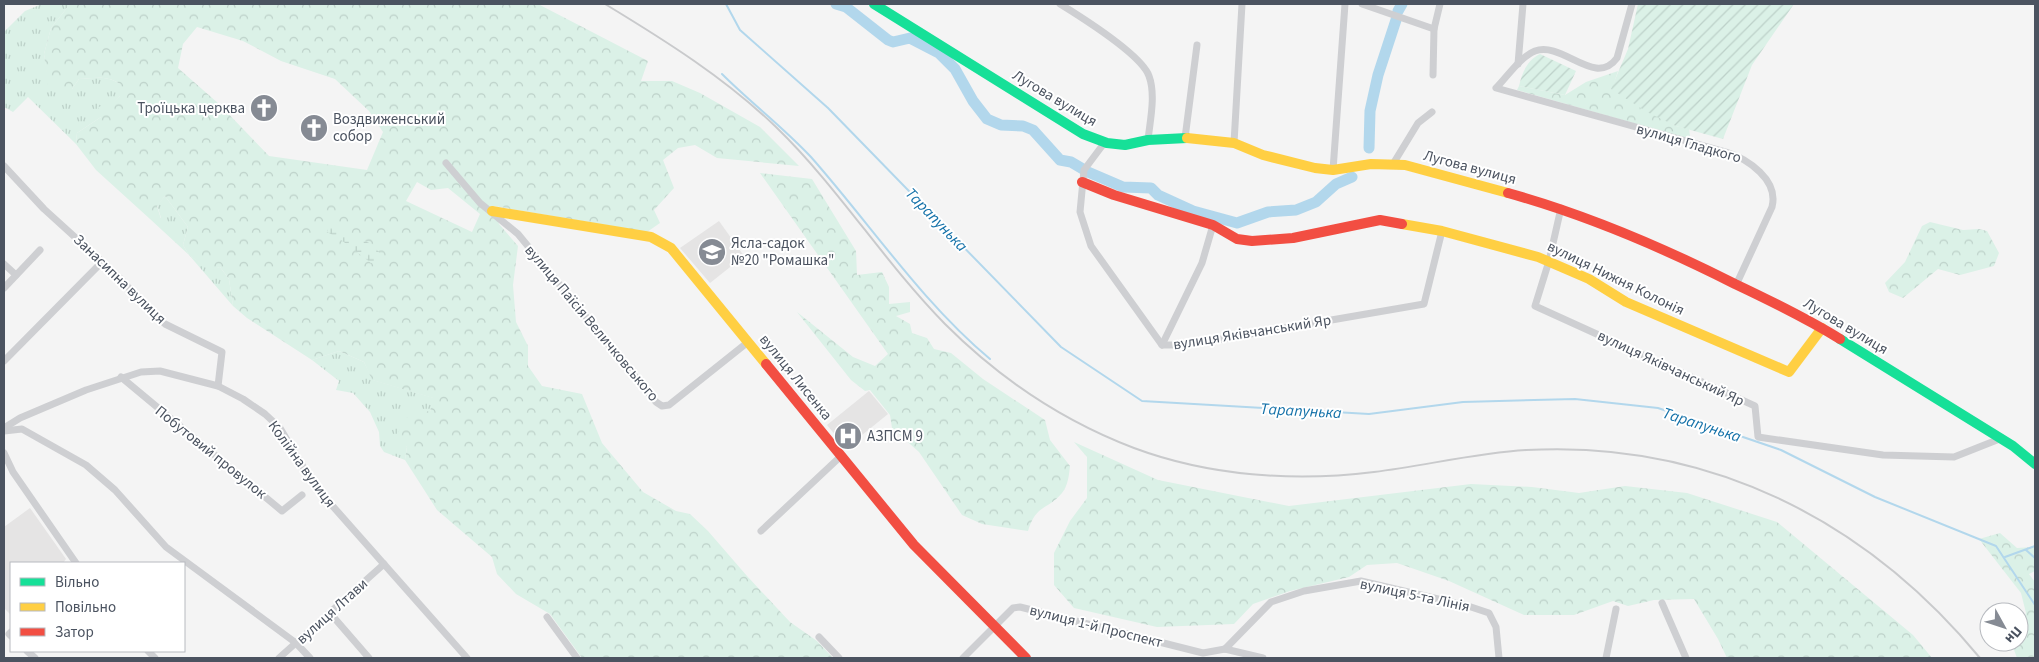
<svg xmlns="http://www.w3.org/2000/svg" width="2039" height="662" font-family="'Source Sans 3',sans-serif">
<defs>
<pattern id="grass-tufts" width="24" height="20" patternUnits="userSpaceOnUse" patternTransform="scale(1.25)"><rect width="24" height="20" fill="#dbf1e7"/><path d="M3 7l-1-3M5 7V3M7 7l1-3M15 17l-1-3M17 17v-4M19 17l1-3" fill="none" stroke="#bdd1c9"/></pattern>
<pattern id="forest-crowns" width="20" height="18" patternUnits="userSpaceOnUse" patternTransform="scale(1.25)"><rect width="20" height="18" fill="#dbf1e7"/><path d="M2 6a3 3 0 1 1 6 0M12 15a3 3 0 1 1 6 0" fill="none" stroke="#bdd1c9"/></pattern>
<pattern id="wetland-marsh" width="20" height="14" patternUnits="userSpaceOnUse" patternTransform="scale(1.25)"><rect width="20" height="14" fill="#dbf1e7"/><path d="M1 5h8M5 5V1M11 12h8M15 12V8" fill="none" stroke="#bdd1c9"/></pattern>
<pattern id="garden-furrows" width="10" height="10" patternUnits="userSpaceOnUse" patternTransform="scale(1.25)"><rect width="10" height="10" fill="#dbf1e7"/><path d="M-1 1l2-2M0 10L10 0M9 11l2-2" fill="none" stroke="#bdd1c9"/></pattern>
</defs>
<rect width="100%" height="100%" fill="#f4f4f4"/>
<g fill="#e5e4e4">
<polygon points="719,221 744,256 710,283 680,248"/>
<polygon points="869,391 888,414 846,448 827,425"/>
<polygon points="30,508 66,559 63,563 11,563 11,615 4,608 4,527"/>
</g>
<g fill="url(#grass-tufts)">
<path d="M 42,4 L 70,4 L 51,28 L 44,54 L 49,84 L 72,89 L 79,79 C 94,78 107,75 120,84 L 120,96 L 101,117 L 77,133 L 76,144 L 28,97 L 13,112 L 4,107 L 4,32 L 25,11 Z"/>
<polygon points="165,196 188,227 183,245 189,255 210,269 220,267 229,279 233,306 189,255 150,219 161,218 157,205"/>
<polygon points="339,351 364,362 373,380 434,398 430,412 402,443 407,447 405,460 384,452 380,446 379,432 370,412 353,393 336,390 339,381 312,360"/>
</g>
<g fill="url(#forest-crowns)" fill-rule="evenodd">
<path d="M 70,4 L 538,4 L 648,61 L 641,81 L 672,81 L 700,93 L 760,127 L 799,166 L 717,158 L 695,145 L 678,148 L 663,160 L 674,188 L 654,210 L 660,223 L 647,232 L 494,206 L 499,224 L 518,246 L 513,285 L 516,322 L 528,346 L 528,366 L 542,386 L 582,394 L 602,443 L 643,492 L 676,511 L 690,514 L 708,531 L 747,576 L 790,622 L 817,641 L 833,658 L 582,658 L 550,614 L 516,594 L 497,574 L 492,557 L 437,510 L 405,460 L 407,447 L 395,441 C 398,431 406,413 418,410 C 421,410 427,411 430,412 L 433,398 L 372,380 L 364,362 L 339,351 L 312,360 L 247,318 L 233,306 L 229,279 L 220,267 L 210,270 L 189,255 L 183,245 L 188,227 L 165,196 L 157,206 L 161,219 L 150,219 L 96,170 L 76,144 L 77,133 L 101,117 L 98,107 L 112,104 L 120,96 L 120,84 C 107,75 94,78 79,79 L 72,89 L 61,91 L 48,85 L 44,54 L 51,28 ZM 197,27 L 243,41 L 281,61 L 335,79 L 369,111 L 383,132 L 367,170 L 269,156 L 219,104 L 178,68 L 183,44 ZM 417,182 L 431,190 L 448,188 L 480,214 L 472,232 L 406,201 Z"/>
<polygon points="1618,71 1612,89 1676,126 1689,129 1690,136 1686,138 1517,90 1519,86 1565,95 1586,82"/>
<path d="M 760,173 L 812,179 L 856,251 L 857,275 L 882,272 L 889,287 L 889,304 L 910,302 L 910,312 L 896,316 L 910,324 L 912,333 L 927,338 L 934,349 L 951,353 L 983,379 L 1045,420 L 1050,440 L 1070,466 C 1069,475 1068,486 1062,493 C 1048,510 1036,504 1028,531 L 982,524 L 962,515 L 919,452 L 892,428 L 890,415 L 870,390 L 865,391 L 851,380 L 797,312 L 853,357 L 875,366 L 888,354 Z"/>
<polygon points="1930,222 1963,230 1979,229 1987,231 1999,253 1994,266 1960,275 1938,269 1903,298 1889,292 1885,283 1905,262 1922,226"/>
<polygon points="1074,442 1158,480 1289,506 1471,484 1532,487 1579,493 1625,486 1687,493 1777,522 1913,635 1932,658 1727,658 1718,639 1694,599 1654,600 1628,606 1613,601 1574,615 1524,615 1449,581 1397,563 1367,565 1349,577 1290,591 1253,604 1234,624 1157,627 1074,608 1054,585 1054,553 1070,521 1087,498 1087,457"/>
<polygon points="2000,533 2017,548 2035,547 2035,571 2029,574 2035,582 2035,658 2017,658 2013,647 2015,642 2019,642 2019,631 2026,613 2021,593 1979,539"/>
</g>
<polygon fill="url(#wetland-marsh)" points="329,226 374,245 382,257 371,263 340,239 327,232"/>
<g fill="url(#garden-furrows)">
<polygon points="1638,4 1794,4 1752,65 1723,139 1676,126 1647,112 1611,89 1628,49"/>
<path d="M 1540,54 L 1576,71 L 1565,95 L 1519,86 C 1522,73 1527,60 1540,54 Z"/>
</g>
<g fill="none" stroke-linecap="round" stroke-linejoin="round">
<g stroke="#b2d7ec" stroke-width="2">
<polyline points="726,4 740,30 828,108 1061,347 1142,401 1369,414 1463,402 1575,399 1658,408 1781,450 1875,497 1996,546 2035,605"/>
<path d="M 722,74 C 751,103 783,127 811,157 C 871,225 921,301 990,359"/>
<polyline points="2026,550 2035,558"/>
<polyline points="2005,557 2035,546"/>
</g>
<g stroke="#b2d7ec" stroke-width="11">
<polyline points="836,4 846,7 888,40 893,42 910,38 939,53 955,69 973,101 987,119 1001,125 1023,126 1033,130 1060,160 1071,162 1088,172 1123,187 1151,188 1158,195 1193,211 1237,223 1268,212 1296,210 1316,202 1336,184 1352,177"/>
<polyline points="1398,11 1402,4"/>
<polyline points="1369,148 1370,111 1378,75 1396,20"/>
</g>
<g stroke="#cecfd2" stroke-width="7">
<path d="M 1060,4 C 1081,17 1141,54 1149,76 C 1156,95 1150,121 1148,140"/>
<polyline points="1362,4 1434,29"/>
<path d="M 1632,4 L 1617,58 C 1595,88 1563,41 1535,51 C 1520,57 1507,77 1496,88 L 1726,152 C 1748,159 1779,180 1772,207 L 1737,283"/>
<polyline points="1518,64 1523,4"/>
<polyline points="1433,75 1434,29 1440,4"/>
<polyline points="1185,138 1197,45"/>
<polyline points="1105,142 1084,170 1080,212 1091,246 1162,345 1187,345 1424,304 1442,231"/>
<polyline points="1234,143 1242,4"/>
<polyline points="446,163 480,203 518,234 656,402 662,406 669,405 748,342"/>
<polyline points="1393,164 1418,123 1432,112"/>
<polyline points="4,166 44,209 120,278 144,305 165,324 222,352 218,386"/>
<polyline points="1333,170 1345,4"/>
<polyline points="1561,208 1549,261 1535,306 1755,406 1758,437 1883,455 1954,457 2002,438"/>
<polyline points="4,264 16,275"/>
<polyline points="4,288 40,250"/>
<polyline points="1162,345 1202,263 1213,225"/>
<polyline points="4,361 102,262"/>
<polyline points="121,377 282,511 302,495"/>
<polyline points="4,428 20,418 86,390 141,372 160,371 218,386 243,399 265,414 280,428 314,485 467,658"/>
<polyline points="4,431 22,429 86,465 115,490 166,547 296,643 310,658"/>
<polyline points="4,453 13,472 76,563"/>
<polyline points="761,531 841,456"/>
<polyline points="1662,603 1686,658"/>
<polyline points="330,613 369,658"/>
<polyline points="547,617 577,658"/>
<polyline points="11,632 9,634 11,636"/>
<polyline points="819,637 839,658"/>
<polyline points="1225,649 1271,602 1304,591 1361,581 1468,606 1489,613 1496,627 1499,658"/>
<polyline points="27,651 35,658"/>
<polyline points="148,651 155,658"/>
<polyline points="279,658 384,564"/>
<polyline points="963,658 1013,608 1020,607 1203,653 1225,649 1263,658"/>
<polyline points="1606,658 1616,609"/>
</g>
<g stroke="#16e098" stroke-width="10">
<polyline points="874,4 1083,134 1107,143 1125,145 1148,140 1187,138"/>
<polyline points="1840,339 2013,446 2035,464"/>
</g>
<g stroke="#ffcf43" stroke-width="10">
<polyline points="1187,138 1234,143 1263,155 1315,168 1333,170 1371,164 1405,165 1508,193"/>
<polyline points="492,211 651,237 671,248 766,364"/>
<polyline points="1402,224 1442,231 1538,257 1589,279 1626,302 1789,372 1822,328"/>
</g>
<g stroke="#f24e42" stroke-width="10">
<polyline points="1082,182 1114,195 1213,225 1237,239 1252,241 1293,238 1380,220 1402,224"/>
<path d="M 1508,193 C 1587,215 1662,247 1735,284 C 1771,301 1806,318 1840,339"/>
<polyline points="766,364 914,545 1026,658"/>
</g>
<path stroke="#c9cacc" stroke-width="2" d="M 605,4 C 666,41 725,78 776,127 C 838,187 884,262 945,324 C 998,377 1063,421 1134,448 C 1209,476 1294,482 1374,472 C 1424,466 1475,453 1526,450 C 1708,440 1865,519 1980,658"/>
</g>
<defs>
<symbol id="church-disc" viewBox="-11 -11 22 22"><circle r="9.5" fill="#868b94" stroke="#fff"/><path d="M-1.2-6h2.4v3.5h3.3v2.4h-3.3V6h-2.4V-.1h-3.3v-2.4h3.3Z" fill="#fff"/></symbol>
<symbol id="school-disc" viewBox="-11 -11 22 22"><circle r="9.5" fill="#868b94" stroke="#fff"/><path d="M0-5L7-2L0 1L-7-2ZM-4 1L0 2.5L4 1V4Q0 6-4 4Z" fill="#fff"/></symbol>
<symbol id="hospital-disc" viewBox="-11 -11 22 22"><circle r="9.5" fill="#868b94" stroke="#fff"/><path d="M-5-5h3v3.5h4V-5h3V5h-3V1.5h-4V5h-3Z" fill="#fff"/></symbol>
</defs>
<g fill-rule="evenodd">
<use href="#church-disc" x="248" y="92" width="32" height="32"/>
<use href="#church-disc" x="298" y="112" width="32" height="32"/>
<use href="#school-disc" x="696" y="236" width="32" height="32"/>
<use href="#hospital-disc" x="832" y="420" width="32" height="32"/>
</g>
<g text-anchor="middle" stroke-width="4" stroke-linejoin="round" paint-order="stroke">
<g font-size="15" fill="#4b5360" stroke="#fff">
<text transform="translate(1055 98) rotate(31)" y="5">Лугова вулиця</text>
<text transform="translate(1689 143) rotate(16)" y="5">вулиця Гладкого</text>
<text transform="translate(1470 167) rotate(15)" y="5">Лугова вулиця</text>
<text transform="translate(1616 278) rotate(26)" y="5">вулиця Нижня Колонія</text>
<text transform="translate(120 279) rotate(44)" y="5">Занасипна вулиця</text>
<text transform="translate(592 323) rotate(50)" y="5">вулиця Паїсія Величковського</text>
<text transform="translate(1846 326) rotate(31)" y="5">Лугова вулиця</text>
<text transform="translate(1252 332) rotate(-9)" y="5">вулиця Яківчанський Яр</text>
<text transform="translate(1671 368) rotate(25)" y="5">вулиця Яківчанський Яр</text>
<text transform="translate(796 377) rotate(51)" y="5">вулиця Лисенка</text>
<text transform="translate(211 452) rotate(39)" y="5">Побутовий провулок</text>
<text transform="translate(302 464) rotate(54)" y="5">Колійна вулиця</text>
<text transform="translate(1415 595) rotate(12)" y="5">вулиця 5-та Лінія</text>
<text transform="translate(332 611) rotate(-42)" y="5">вулиця Лтави</text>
<text transform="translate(1096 626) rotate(14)" y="5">вулиця 1-й Проспект</text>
</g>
<g font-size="15" fill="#4b5360" stroke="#fff" text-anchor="start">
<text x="245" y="113" text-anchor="end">Троїцька церква</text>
<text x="333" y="124">Воздвиженський<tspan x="333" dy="17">собор</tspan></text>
<text x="731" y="248">Ясла-садок<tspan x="731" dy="17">№20 "Ромашка"</tspan></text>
<text x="867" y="441">АЗПСМ 9</text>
</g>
<g font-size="16" font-style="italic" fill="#1572a9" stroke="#fff">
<text transform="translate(937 219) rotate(46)" y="6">Тарапунька</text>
<text transform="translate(1301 410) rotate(3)" y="6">Тарапунька</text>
<text transform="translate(1702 424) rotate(18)" y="6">Тарапунька</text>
</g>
</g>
<rect width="2039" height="662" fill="none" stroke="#4b5360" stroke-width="10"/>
<rect x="10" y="562" width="175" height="90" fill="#ffffff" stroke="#b7babf"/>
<rect x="20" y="578" width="25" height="8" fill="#16e098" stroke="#b7babf"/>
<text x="55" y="587" font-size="15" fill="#4b5360">Вільно</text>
<rect x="20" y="603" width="25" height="8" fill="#ffcf43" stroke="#b7babf"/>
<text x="55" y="612" font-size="15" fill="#4b5360">Повільно</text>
<rect x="20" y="628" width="25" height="8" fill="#f24e42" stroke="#b7babf"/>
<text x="55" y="637" font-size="15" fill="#4b5360">Затор</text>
<g transform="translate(2004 627) rotate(130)"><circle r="24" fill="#ffffff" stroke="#b7babf"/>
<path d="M0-4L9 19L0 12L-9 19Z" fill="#868b94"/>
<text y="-8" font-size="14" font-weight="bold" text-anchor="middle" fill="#4b5360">Пн</text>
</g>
</svg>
